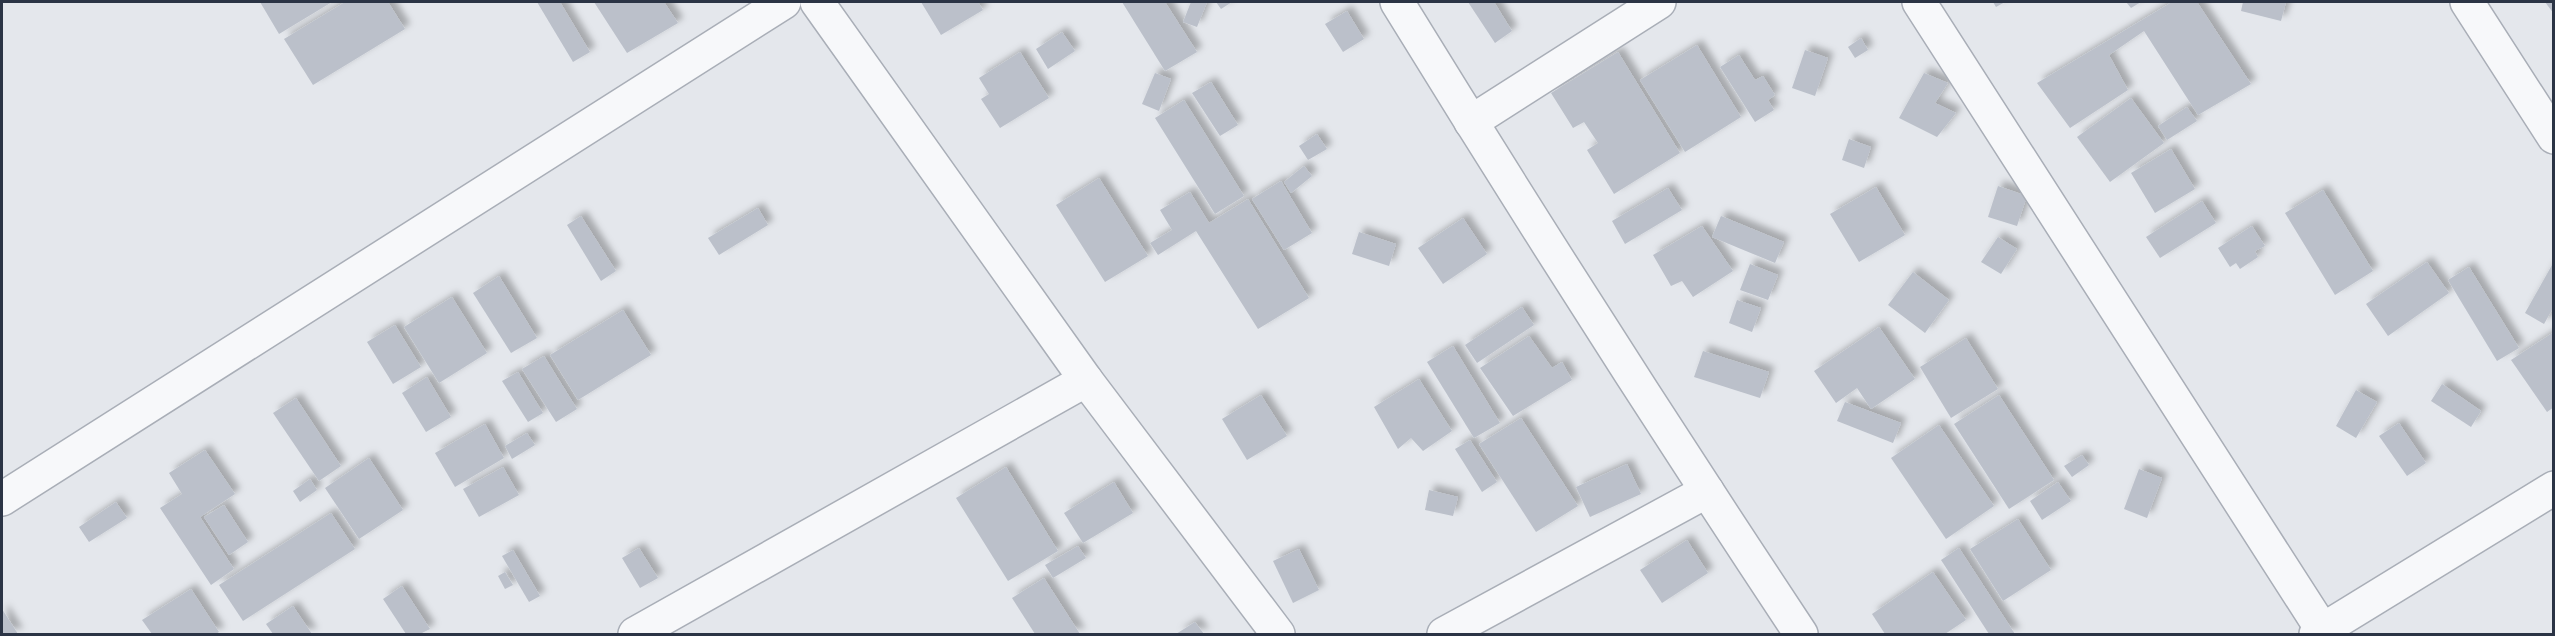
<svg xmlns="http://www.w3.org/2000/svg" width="2555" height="636" font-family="'Sofia Sans Condensed',sans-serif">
<defs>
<filter id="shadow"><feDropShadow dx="5.5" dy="-5.5" stdDeviation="3" flood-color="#0004"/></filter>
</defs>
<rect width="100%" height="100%" fill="#e4e7ec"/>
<g fill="#bbc0ca" filter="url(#shadow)">
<polygon points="260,2 332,2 279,34"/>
<polygon points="345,2 388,2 405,29 313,85 284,39"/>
<polygon points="537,2 560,2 590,52 573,62"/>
<polygon points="594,2 664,2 678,23 627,53"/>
<polygon points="921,2 978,2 983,10 941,35"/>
<polygon points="1122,2 1165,2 1197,52 1165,71"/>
<polygon points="1191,2 1207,2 1197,27 1183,22"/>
<polygon points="1216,2 1232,2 1221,9"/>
<polygon points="1468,2 1494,2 1512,31 1495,43"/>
<polygon points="1993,2 2005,2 1996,7"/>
<polygon points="2126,2 2141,2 2131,8"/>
<polygon points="2172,2 2197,2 2251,84 2198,115 2144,31 2109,55 2128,90 2070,128 2037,83"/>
<polygon points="2243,2 2286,2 2281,21 2241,11"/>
<polygon points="2545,2 2554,2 2554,14"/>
<polygon points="1347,11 1364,39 1343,52 1325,24"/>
<polygon points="1062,32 1075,51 1048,69 1036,49"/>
<polygon points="1861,38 1868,50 1855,58 1848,47"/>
<polygon points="1697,45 1741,117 1685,152 1640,80"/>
<polygon points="1805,50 1828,58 1815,96 1792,88"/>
<polygon points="1020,52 1049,98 1000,128 981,99 989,94 979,78"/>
<polygon points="1618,52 1680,153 1614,194 1587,150 1598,143 1584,122 1573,128 1551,93"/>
<polygon points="1739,55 1755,80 1763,76 1775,95 1768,100 1774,110 1755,122 1720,67"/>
<polygon points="1155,73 1171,79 1159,111 1142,104"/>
<polygon points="1924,73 1948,83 1935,103 1956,113 1937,137 1899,118"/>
<polygon points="1211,82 1238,125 1220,136 1192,93"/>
<polygon points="2131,98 2164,143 2110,182 2077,137"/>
<polygon points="1184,100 1244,196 1215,214 1155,118"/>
<polygon points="2187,107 2197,121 2167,140 2158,126"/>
<polygon points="1317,134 1327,149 1308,160 1299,146"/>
<polygon points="1849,139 1871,147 1864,168 1842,160"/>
<polygon points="2171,149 2195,189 2155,213 2131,173"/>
<polygon points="1304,166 1312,176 1291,193 1284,182"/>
<polygon points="1099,178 1148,256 1105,282 1056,205"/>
<polygon points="1281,181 1312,233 1284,250 1252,199"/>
<polygon points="1998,186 2027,196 2017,226 1988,217"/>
<polygon points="1876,187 1905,235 1859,262 1830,214"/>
<polygon points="1668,188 1682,210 1625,244 1612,221"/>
<polygon points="2323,190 2373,271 2335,295 2285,213"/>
<polygon points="1190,192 1209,223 1248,199 1309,298 1258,329 1196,231 1158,255 1150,243 1172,230 1160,210"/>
<polygon points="2202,201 2216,223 2160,258 2146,237"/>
<polygon points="758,208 768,225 719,255 708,238"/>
<polygon points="581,216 616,271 601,281 567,225"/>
<polygon points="1721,216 1784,242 1775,263 1712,237"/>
<polygon points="1463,218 1487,254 1443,284 1418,248"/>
<polygon points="1702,226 1733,271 1693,297 1682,281 1671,286 1653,255"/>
<polygon points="2252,226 2265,246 2255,251 2258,257 2240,269 2236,263 2230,267 2218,248"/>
<polygon points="1359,232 1396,244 1389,266 1352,254"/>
<polygon points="1998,237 2017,249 2001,274 1981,262"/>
<polygon points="2427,262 2449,293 2388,336 2366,304"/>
<polygon points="1750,264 1778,275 1768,300 1740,290"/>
<polygon points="2552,265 2554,266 2554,306 2544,324 2525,313"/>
<polygon points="2469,267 2519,348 2497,361 2448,280"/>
<polygon points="1913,272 1949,300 1925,333 1888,305"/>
<polygon points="499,276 537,338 511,353 473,293"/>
<polygon points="452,297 487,353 439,383 404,327"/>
<polygon points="1737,300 1761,308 1752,332 1729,323"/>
<polygon points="1522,307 1534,325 1477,363 1465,345"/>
<polygon points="623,310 651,355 578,400 550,355"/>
<polygon points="395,325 421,367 393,384 367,342"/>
<polygon points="1879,327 1915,379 1871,409 1857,388 1836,403 1814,371"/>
<polygon points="2554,332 2554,407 2547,412 2511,360"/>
<polygon points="1529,336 1552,368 1562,362 1572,380 1513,416 1480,368"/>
<polygon points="1966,338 1998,389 1951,418 1920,367"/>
<polygon points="1453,346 1500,423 1474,438 1427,362"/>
<polygon points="1703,351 1769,372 1760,398 1694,377"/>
<polygon points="544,356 577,409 556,422 522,369"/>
<polygon points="518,372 543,413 528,422 502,381"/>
<polygon points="427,377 451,417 426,432 402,393"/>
<polygon points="1419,379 1452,431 1423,451 1411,438 1398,449 1374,407"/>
<polygon points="2442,384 2481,411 2471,427 2431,401"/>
<polygon points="2356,390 2377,402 2356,438 2336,426"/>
<polygon points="1261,395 1287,436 1247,460 1222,419"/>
<polygon points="1999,395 2054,480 2009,509 1954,424"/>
<polygon points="296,398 341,466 319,481 273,413"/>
<polygon points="1845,402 1901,423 1893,443 1837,421"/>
<polygon points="1521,418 1578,506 1536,532 1479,444"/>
<polygon points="2399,423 2426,463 2407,476 2379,436"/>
<polygon points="485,424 504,458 455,487 435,453"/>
<polygon points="1939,425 1994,506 1946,539 1891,458"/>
<polygon points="527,433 535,445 512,459 505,446"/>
<polygon points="1470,440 1497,482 1482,492 1455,449"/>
<polygon points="205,450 235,494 200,517 234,569 211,585 160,508 182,494 169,473"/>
<polygon points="2082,455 2089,465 2072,477 2064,466"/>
<polygon points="369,458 403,510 359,539 325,488"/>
<polygon points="1627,464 1641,494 1590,517 1576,487"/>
<polygon points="503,467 519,495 479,517 463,489"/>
<polygon points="1006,467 1058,551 1008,581 956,498"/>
<polygon points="2139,469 2162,478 2147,518 2124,509"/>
<polygon points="310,479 317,490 300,502 293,491"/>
<polygon points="1114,482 1133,513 1083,543 1064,513"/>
<polygon points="2058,482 2071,501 2042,520 2030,501"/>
<polygon points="1429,490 1458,497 1453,516 1425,510"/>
<polygon points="116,502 127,518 89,542 79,527"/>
<polygon points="224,505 248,542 229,555 204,517"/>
<polygon points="331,513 355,549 243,621 219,585"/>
<polygon points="2018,519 2051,570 2003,601 1970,549"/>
<polygon points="1687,540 1708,573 1662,603 1640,570"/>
<polygon points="1078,546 1086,558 1053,578 1045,565"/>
<polygon points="639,548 658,578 640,588 622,558"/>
<polygon points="1959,548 2015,634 1989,634 1941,560"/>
<polygon points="1299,549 1319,590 1293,603 1273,561"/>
<polygon points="513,550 540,596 529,602 502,556"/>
<polygon points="505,572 513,585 505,589 498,576"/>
<polygon points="1933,572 1966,620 1945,634 1885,634 1872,614"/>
<polygon points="1044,578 1080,634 1035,634 1012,598"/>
<polygon points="402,586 430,629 420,634 406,634 383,599"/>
<polygon points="191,589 219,632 216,634 152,634 142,620"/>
<polygon points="293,606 312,634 273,634 266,624"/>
<polygon points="2,609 18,634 2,634"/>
<polygon points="1195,622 1204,634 1176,634"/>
</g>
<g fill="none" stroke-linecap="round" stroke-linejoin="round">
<defs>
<g id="minor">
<polyline points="817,2 1086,380 1278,634"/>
<path d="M 1397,2 C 1528,215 1663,426 1801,634"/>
<polyline points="1919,2 2325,634"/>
<polyline points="2467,2 2554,137"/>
<polyline points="1471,122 1659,2"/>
<polyline points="2,499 784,2"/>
<polyline points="635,634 1086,380"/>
<polyline points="1444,634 1707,491"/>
<polyline points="2316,634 2554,488"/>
</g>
</defs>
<use href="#minor" stroke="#a9aeb7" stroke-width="36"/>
<use href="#minor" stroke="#f7f8fa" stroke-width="33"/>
</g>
<rect width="2555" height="636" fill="none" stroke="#2b3445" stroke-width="6"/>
</svg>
